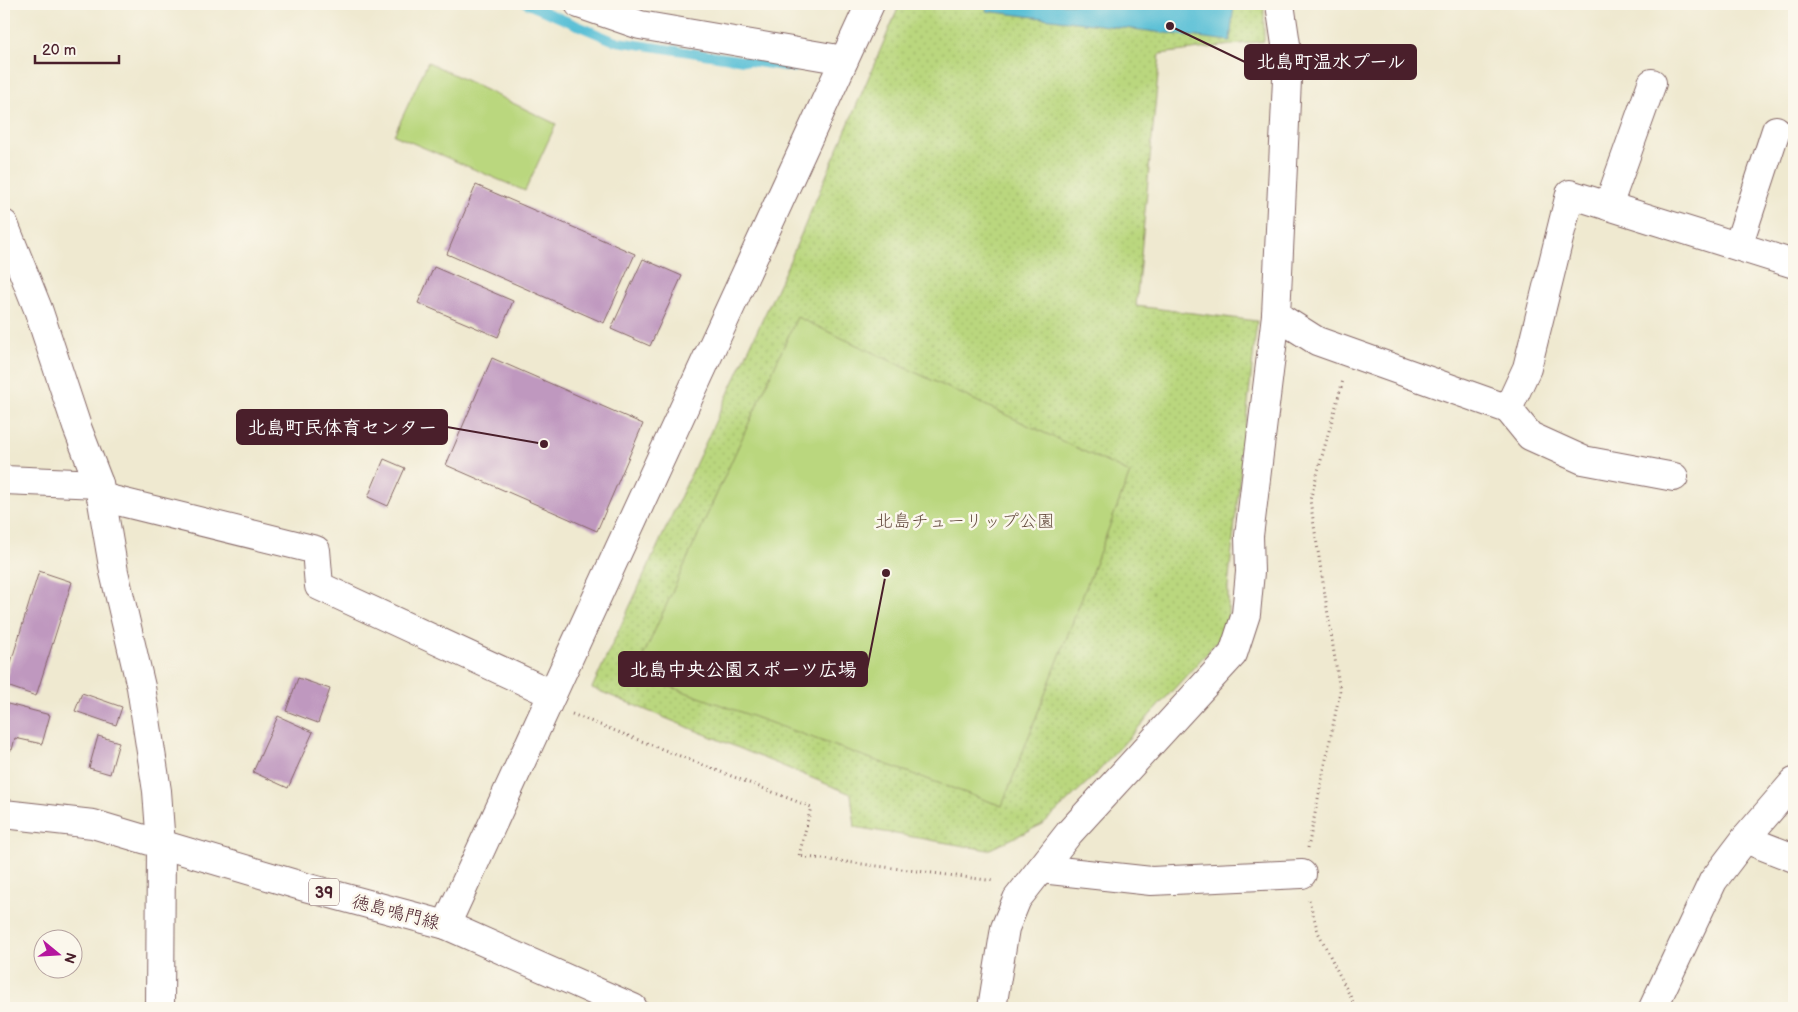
<svg xmlns="http://www.w3.org/2000/svg" width="1798" height="1012" font-family="'Balsamiq Sans','Klee One',sans-serif">
<defs>
<pattern id="park-dots" width="8" height="8" patternUnits="userSpaceOnUse" patternTransform="scale(1.25)"><rect width="8" height="8" fill="#bad77e"/><path d="M2 2h.1M6 6h.1" fill="none" stroke="#a1b86d" stroke-width="1.8" stroke-linecap="round"/></pattern>
</defs>
<rect width="100%" height="100%" fill="#fbf7ec"/>
<filter id="ink" filterUnits="userSpaceOnUse"><feTurbulence type="fractalNoise" baseFrequency=".02" numOctaves="2"/><feDisplacementMap in="SourceGraphic" scale="10" xChannelSelector="R" yChannelSelector="G"/><feConvolveMatrix kernelMatrix="1 2 1 2 8 2 1 2 1" color-interpolation-filters="sRGB"/></filter>
<filter id="wash" filterUnits="userSpaceOnUse"><feTurbulence type="fractalNoise" baseFrequency=".0096" numOctaves="4" result="noise"/><feDisplacementMap in="SourceGraphic" scale="20" xChannelSelector="R" yChannelSelector="G"/><feGaussianBlur stdDeviation="1.12" result="paint"/><feColorMatrix in="noise" values="0 0 0 0 0 0 0 0 0 0 0 0 0 0 0 0 0 1.4 0 .05"/><feComposite in="paint" operator="in"/></filter>
<g filter="url(#wash)">
<rect width="100%" height="100%" fill="#efe9d0"/>
<polygon fill="url(#park-dots)" stroke="#827b54" points="900,4 1264,4 1264,41 1160,54 1136,306 1257,321 1228,586 1228,630 1094,776 1043,824 988,850 855,827 851,794 592,688 790,260"/>
<g fill="#bad77e" stroke="#827b54">
<polygon points="428,62 556,124 525,191 394,135"/>
<polygon points="797,317 1130,473 1002,806 635,674"/>
</g>
<polygon fill="#59bfd6" stroke="#526f80" points="987,4 1234,4 1230,41 986,11"/>
<g fill="none" stroke-linecap="round" stroke-linejoin="round">
<polyline stroke="#59bfd6" stroke-width="9" points="527,4 614,41 794,68"/>
</g>
<g id="blocks">
<g fill="#bf98bf">
<polygon points="476,185 635,254 604,323 447,254"/>
<polygon points="643,259 682,276 650,346 611,329"/>
<polygon points="434,267 513,301 498,337 418,303"/>
<polygon points="492,358 643,424 597,531 446,465"/>
<polygon points="384,459 405,468 388,506 368,497"/>
<polygon points="39,571 72,582 36,696 4,685"/>
<polygon points="298,678 330,689 318,723 286,711"/>
<polygon points="82,693 122,707 116,725 75,711"/>
<polygon points="4,703 50,715 42,744 15,738 12,750 4,748"/>
<polygon points="278,716 313,732 288,788 253,772"/>
<polygon points="98,736 119,742 110,774 89,768"/>
</g>
</g>
</g>
<g filter="url(#ink)">
<use href="#blocks" fill-opacity="0" stroke="#846665" stroke-width="1"/>
<g fill="none" stroke-linecap="round" stroke-linejoin="round">
<defs>
<g id="street">
<polyline points="579,4 640,25 844,60"/>
<polyline points="1608,206 1652,83"/>
<polyline points="4,224 38,309 77,427 99,484 114,572 141,687 157,791 161,845 160,1008"/>
<polyline points="1738,246 1776,130"/>
<polyline points="1276,315 1317,341 1508,409 1527,368 1570,194 1794,264"/>
<polyline points="1508,409 1530,436 1583,460 1674,477"/>
<polyline points="4,480 99,484"/>
<polyline points="101,497 316,550 319,586 552,694"/>
<polyline points="1745,839 1794,858"/>
<polyline points="1041,869 1151,881 1302,874"/>
<polyline points="992,1008 1005,928 1017,899 1069,833 1233,654 1246,614 1250,572 1249,536 1276,315 1288,58 1280,4"/>
<polyline points="1653,1008 1713,881 1745,839 1794,782"/>
</g>
<polyline id="secondary" points="446,925 870,4"/>
<polyline id="primary" points="4,814 93,824 305,887 446,925 633,1008"/>
</defs>
<use href="#street" stroke="#846665" stroke-width="30"/>
<use href="#secondary" stroke="#846665" stroke-width="30"/>
<use href="#primary" stroke="#846665" stroke-width="30"/>
<g stroke="#846665" stroke-width="3" stroke-dasharray="1 4" stroke-linecap="butt">
<polyline points="572,714 811,807 799,856 995,881"/>
<polyline points="1308,848 1340,691 1310,500 1343,380"/>
<polyline points="1309,900 1318,932 1356,1008"/>
</g>
<use href="#street" stroke="#fff" stroke-width="28"/>
<use href="#secondary" stroke="#fff" stroke-width="28"/>
<use href="#primary" stroke="#fff" stroke-width="28"/>
</g>
</g>
<g text-anchor="middle" stroke-width="5" stroke-linejoin="round" paint-order="stroke">
<rect fill="#fbf7ec" stroke="#7f6065" stroke-width="1" x="309" y="878.5" width="30" height="27" rx="4"/>
<g font-size="16" font-weight="bold" fill="#4a1f2b">
<text x="324" y="898">39</text>
</g>
<g font-size="18" fill="#664d40" stroke="#fbf7ec">
<text x="965" y="527">北島チューリップ公園</text>
</g>
<g font-size="18" fill="#4a1f2b" stroke="#fbf7ec">
<text transform="translate(396 912) rotate(15)" y="6">徳島鳴門線</text>
</g>
</g>
<path fill="none" stroke="#4a1f2b" stroke-width="2" d="M1170 26L1245 62M544 444L447 427M886 573L867 669"/>
<g fill="#4a1f2b" stroke="#fbf7ec" stroke-width="2">
<circle cx="1170" cy="26" r="5"/>
<circle cx="544" cy="444" r="5"/>
<circle cx="886" cy="573" r="5"/>
</g>
<g fill="#4a1f2b" stroke="#4a1f2b" stroke-width="2">
<rect x="1245" y="45" width="171" height="34" rx="5"/>
<rect x="237" y="410" width="210" height="34" rx="5"/>
<rect x="619" y="652" width="248" height="34" rx="5"/>
</g>
<g font-size="19" text-anchor="middle" font-weight="bold" fill="#fff">
<text x="1331" y="68">北島町温水プール</text>
<text x="342" y="434">北島町民体育センター</text>
<text x="743" y="676">北島中央公園スポーツ広場</text>
</g>
<rect width="1798" height="1012" fill="none" stroke="#fbf7ec" stroke-width="20"/>
<g transform="translate(58 954) rotate(108)"><circle r="24" fill="#fbf7ec" stroke="#b4a19f"/>
<path d="M0-4L9 19L0 12L-9 19Z" fill="#b5179e"/>
<text y="-8" font-size="14" font-weight="bold" text-anchor="middle" fill="#4a1f2b">N</text>
</g>
<path d="M35 55v8h84v-8" fill="none" stroke="#4a1f2b" stroke-width="2.5"/>
<text x="42" y="55" font-size="15" fill="#4a1f2b" stroke="#fbf7ec" stroke-width="4" paint-order="stroke">20 m</text>
</svg>
